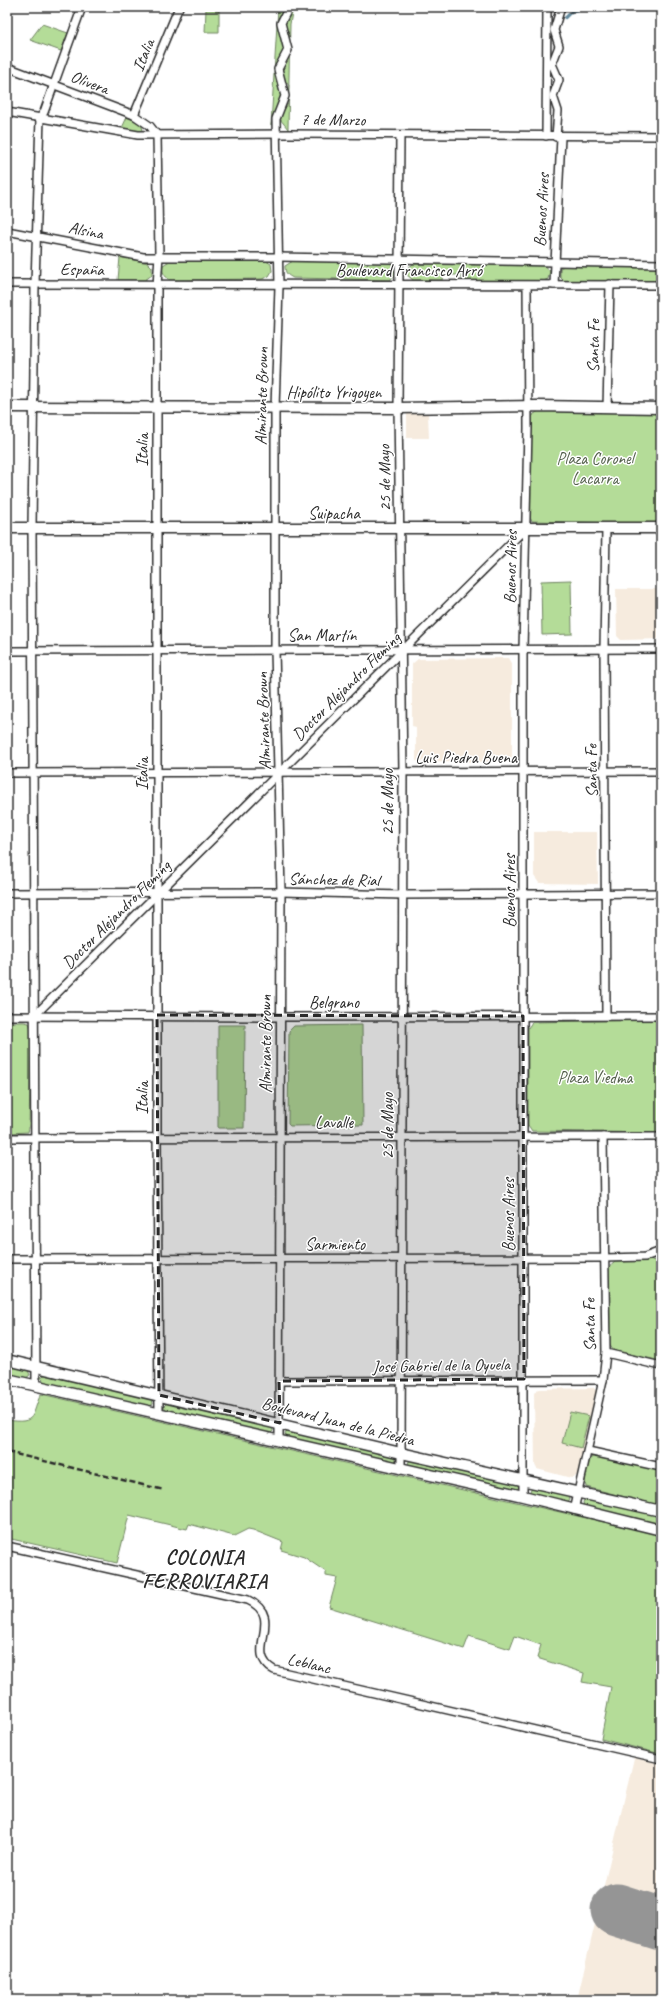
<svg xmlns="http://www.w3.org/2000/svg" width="668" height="2007" font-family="Caveat,sans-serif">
<rect width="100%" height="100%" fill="#fff"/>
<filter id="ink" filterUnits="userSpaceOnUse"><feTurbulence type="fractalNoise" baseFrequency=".025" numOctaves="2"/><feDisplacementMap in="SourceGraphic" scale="8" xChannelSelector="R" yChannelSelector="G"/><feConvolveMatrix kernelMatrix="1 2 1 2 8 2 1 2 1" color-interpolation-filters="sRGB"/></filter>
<g filter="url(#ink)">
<g fill="#f6ebde">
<polygon points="407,414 428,414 429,438 407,438"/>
<polygon points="616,589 661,589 661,639 621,640 617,636"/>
<polygon points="508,658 512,665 512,758 508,762 416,761 416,727 412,726 412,664 418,659"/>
<polygon points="534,832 597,832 598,884 539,883 534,876"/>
<polygon points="594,1388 597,1392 578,1475 571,1478 537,1469 535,1465 534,1393 538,1389"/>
<polygon points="634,1758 661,1764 661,2000 577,2000"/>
</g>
<g fill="#b4dc98" stroke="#708462">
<polygon points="278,7 286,7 278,25 285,49 275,74 282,94 278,106 274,112 271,125"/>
<polygon points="291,7 293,7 290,24 288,129 280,119 282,112 288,104 289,85 285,82 281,70 289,56 289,41 284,24"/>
<polygon points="206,9 219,10 219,32 205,32"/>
<polygon points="42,24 68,33 61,51 30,40"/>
<polygon points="127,117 141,124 143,130 137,132 122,128"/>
<polygon points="120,257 148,263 152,267 152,275 145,280 118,280"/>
<path d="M 173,259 L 266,261 L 271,264 L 272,271 L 269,276 L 262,279 L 170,280 C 164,276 162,272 163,265 Z"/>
<path d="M 293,261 L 390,263 L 393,265 L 395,274 L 390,280 L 293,278 C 287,275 285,273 285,266 Z"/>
<polygon points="413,264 543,265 550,271 548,279 543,281 463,281 461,275 443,275 442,280 413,280 407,275 407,269"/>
<polygon points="566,265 661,267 661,282 565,282 560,277 560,268"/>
<polygon points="539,411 661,412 661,524 532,521 530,518 531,419 534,414"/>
<polygon points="571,580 572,634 542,635 541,581"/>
<polygon points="661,1020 661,1133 532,1131 528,1125 528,1028 532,1022"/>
<polygon points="7,1022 24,1022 29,1023 31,1029 29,1128 28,1132 7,1133"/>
<polygon points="218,1025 245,1025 244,1128 218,1128"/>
<polygon points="362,1025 363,1125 290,1126 288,1124 289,1031 294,1026"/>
<polygon points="661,1260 661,1361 613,1350 609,1344 608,1268 615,1262"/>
<polygon points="7,1365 28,1370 30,1375 26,1378 7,1374"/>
<polygon points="46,1374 152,1399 153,1404 150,1406 44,1382 41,1377"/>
<path d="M 41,1394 L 661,1535 L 661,1754 L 601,1739 L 611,1687 L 582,1682 L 584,1673 L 537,1658 L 541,1645 L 515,1636 L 510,1649 L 469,1636 L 464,1649 L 329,1607 L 337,1578 L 326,1576 L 326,1572 L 304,1557 L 281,1550 L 283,1542 L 253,1530 L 248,1529 L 234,1536 L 189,1524 L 187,1529 L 129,1515 L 117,1563 L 7,1538 L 7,1420 C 38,1425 31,1414 41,1394 Z"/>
<polygon points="167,1403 272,1427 273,1431 270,1434 166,1410 164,1406"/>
<polygon points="570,1412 589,1416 581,1448 562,1443"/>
<polygon points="288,1430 393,1455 396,1460 394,1462 287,1439 285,1434"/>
<path d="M 592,1457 L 599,1457 L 661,1470 L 661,1506 L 586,1487 C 584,1478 586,1464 592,1457 Z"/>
<polygon points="410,1460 414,1460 515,1483 518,1485 519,1489 517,1491 410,1466 408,1463"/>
<polygon points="532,1487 568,1495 570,1499 567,1503 529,1493"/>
<polygon points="585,1499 661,1516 661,1525 584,1507 583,1502"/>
</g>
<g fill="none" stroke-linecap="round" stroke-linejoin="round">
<g stroke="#648b9e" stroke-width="2.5">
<polyline points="660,7 661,8"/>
<polyline points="565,18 572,11 590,7"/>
</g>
<polyline stroke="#959595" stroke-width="53" points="617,1910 661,1924"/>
<defs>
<g id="street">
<polyline points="7,67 134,115 150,126 157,135"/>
<polyline points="7,112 138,135 289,134 661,136"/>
<polyline points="134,115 179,7"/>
<polyline points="157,135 159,255 157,286 157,1138 159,1414"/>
<polyline points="400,135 398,408 403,772 401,1470"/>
<polyline points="546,136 547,7"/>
<polyline points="556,137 558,111 553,96 559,80 552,64 559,46 554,30 561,7"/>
<polyline points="7,231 143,257 278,257 661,264"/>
<polyline points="7,284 661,285"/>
<polyline points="554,285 561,137"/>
<polyline points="607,408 610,284"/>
<polyline points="606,528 604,649 606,1015"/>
<polyline points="7,651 661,649"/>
<polyline points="7,773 661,771"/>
<polyline points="7,893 281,892 402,895 661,893"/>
<polyline points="7,1016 279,1017 661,1016"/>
<polyline points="34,1016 525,529"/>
<polyline points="7,1138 661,1137"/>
<polyline points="7,1259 604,1258 645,1257 661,1251"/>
<polyline points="606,1353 661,1366"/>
<polyline points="279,1381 603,1380"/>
<polyline points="36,1385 32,528 35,284 40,118 44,112 82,7"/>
<polyline points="279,1442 281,892 275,650 275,408 279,286 276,119 285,96 278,69 288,50 281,23 289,7"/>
<polyline points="588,1451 661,1467"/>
<polyline points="523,1496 523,650 528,428 527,286"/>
<polyline points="574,1510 603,1380 606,1353 603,1137"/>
<path d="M 7,1546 L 248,1600 C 287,1618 242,1652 274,1670 L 661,1759"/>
</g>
<g id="secondary">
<polyline points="7,407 398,408 537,406 661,408"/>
<polyline points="7,528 661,528"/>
<polyline points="7,1360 401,1453 661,1511"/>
<polyline points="7,1379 523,1496 661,1530"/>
</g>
</defs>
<use href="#street" stroke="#2b2b2b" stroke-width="10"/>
<use href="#secondary" stroke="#2b2b2b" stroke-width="13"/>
<use href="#street" stroke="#fff" stroke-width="7"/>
<use href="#secondary" stroke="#fff" stroke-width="10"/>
<polyline stroke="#2b2b2b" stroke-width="2.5" stroke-dasharray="6 3" stroke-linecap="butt" points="7,1452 164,1490"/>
</g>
</g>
<path fill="#2b2b2b" fill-opacity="0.2" stroke="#2b2b2b" stroke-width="3" stroke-dasharray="8 5" stroke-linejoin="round" d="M 157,1015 L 523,1016 L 524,1379 L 279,1381 L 280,1423 L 159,1395 Z"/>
<g text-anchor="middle" stroke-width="3" stroke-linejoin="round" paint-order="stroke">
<g font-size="17" fill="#2b2b2b" stroke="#fff">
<text transform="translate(143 55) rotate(-68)" y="6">Italia</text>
<text transform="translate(90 82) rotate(21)" y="6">Olivera</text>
<text transform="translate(333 119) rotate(1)" y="6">7 de Marzo</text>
<text transform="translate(541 210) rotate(-87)" y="6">Buenos Aires</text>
<text transform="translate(86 230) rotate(11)" y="6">Alsina</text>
<text transform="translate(82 269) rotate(1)" y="6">España</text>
<text x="409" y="276">Boulevard Francisco Arró</text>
<text transform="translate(593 346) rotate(-89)" y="6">Santa Fe</text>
<text x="334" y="398">Hipólito Yrigoyen</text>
<text transform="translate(261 396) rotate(-89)" y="6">Almirante Brown</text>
<text transform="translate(142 450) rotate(-90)" y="6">Italia</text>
<text transform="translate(384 478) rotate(-91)" y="6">25 de Mayo</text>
<text x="334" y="519">Suipacha</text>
<text transform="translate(510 567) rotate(-89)" y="6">Buenos Aires</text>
<text x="322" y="641">San Martín</text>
<text transform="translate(346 686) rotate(-45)" y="6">Doctor Alejandro Fleming</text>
<text transform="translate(263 721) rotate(-92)" y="6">Almirante Brown</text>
<text x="466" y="763">Luis Piedra Buena</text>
<text transform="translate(591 771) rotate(-91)" y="6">Santa Fe</text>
<text transform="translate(142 774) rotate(-90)" y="6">Italia</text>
<text transform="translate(387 802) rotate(-90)" y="6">25 de Mayo</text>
<text transform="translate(334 879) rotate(1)" y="6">Sánchez de Rial</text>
<text transform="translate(509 891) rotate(-90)" y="6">Buenos Aires</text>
<text transform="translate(116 914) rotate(-45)" y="6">Doctor Alejandro Fleming</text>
<text x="334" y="1008">Belgrano</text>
<text transform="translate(265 1044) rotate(-90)" y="6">Almirante Brown</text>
<text transform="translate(142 1098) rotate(-90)" y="6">Italia</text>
<text x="334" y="1128">Lavalle</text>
<text transform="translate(387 1126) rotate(-90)" y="6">25 de Mayo</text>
<text transform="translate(508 1215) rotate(-90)" y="6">Buenos Aires</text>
<text x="335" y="1250">Sarmiento</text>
<text transform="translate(589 1325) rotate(-91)" y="6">Santa Fe</text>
<text transform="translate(441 1365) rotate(-1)" y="6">José Gabriel de la Oyuela</text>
<text transform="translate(338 1421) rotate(14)" y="6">Boulevard Juan de la Piedra</text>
<text transform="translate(309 1663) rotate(13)" y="6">Leblanc</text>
</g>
<g font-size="17" fill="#54604c" stroke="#fff">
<text x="595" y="464">Plaza Coronel<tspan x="595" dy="20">Lacarra</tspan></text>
<text x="595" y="1083">Plaza Viedma</text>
</g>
<g font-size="21" font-weight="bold" letter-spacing="1" fill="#2b2b2b" stroke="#fff">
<text x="205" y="1564">COLONIA<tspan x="205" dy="24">FERROVIARIA</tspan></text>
</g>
</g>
<rect width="668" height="2007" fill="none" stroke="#fff" stroke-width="24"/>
<rect x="12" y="12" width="644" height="1983" fill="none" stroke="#2b2b2b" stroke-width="1.5" filter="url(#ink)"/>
</svg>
